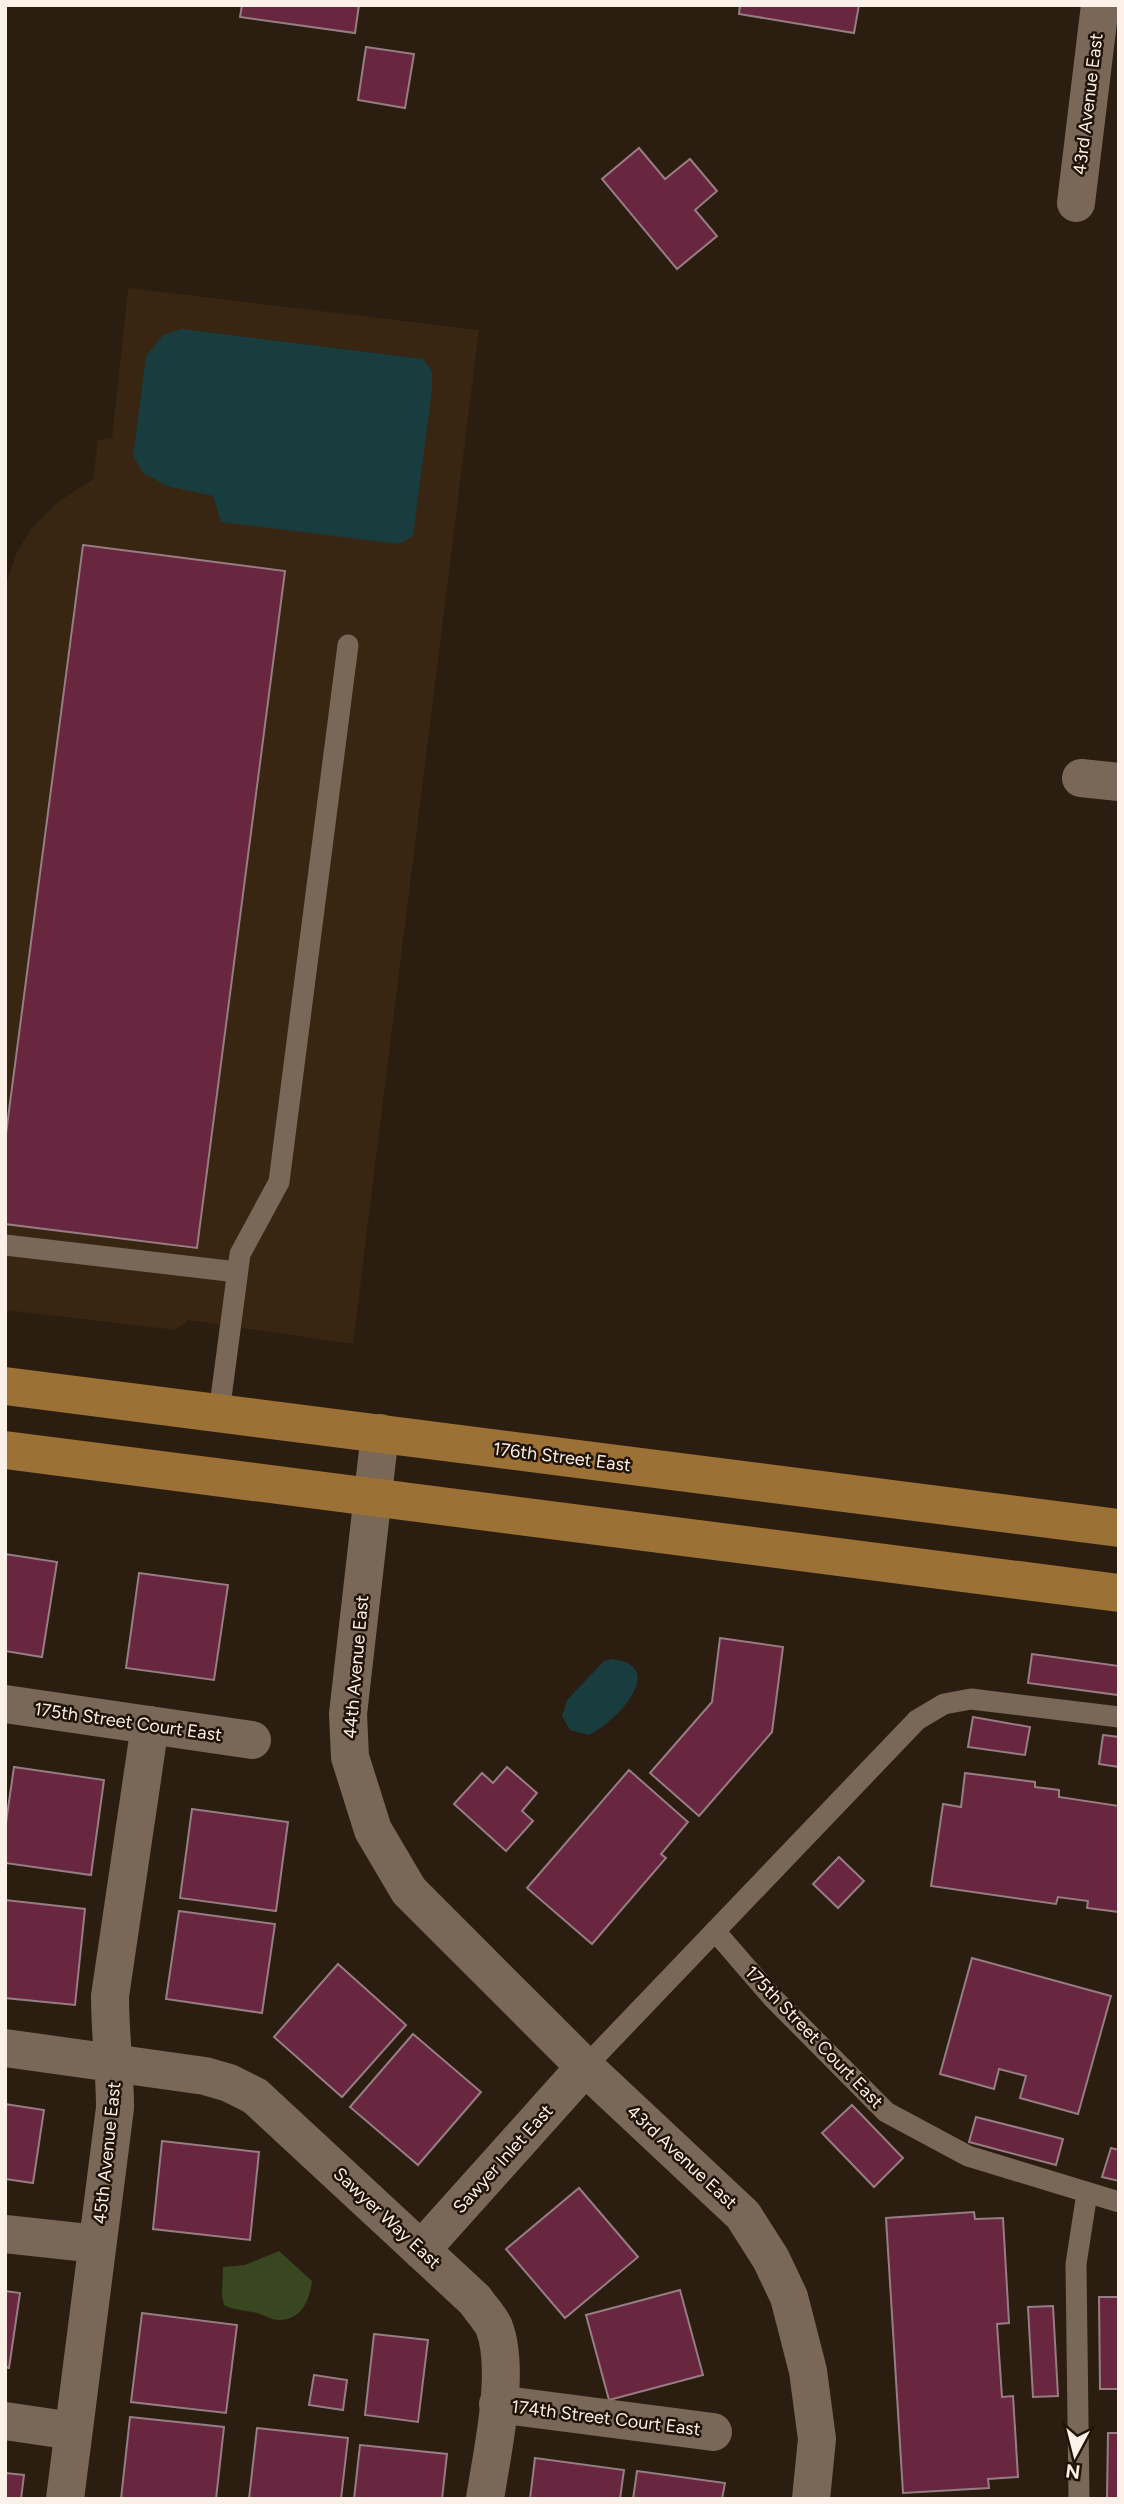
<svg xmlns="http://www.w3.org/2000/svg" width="1124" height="2504" font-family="Figtree,sans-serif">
<rect width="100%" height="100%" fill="#2b1d0f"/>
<polygon fill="#382512" points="128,288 479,330 353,1344 188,1320 176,1330 5,1310 5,587 17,552 31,529 58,502 93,479 98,440 112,438"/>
<path fill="#384720" d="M 279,2251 L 312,2281 C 310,2299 302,2320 279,2320 C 271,2320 264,2315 257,2313 C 245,2310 236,2311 224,2305 L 222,2296 L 223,2267 L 245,2265 Z"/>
<g fill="#193c3e">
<polygon points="182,329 423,359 432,371 432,390 413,536 399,544 221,522 213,496 167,486 143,473 133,456 146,356 163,335"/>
<path d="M 612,1659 C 671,1666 613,1724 589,1735 L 570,1730 L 562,1716 L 567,1700 L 604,1661 Z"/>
</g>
<g fill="#69263f" stroke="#967d84" stroke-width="2">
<polygon points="242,5 359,5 355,33 240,17"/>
<polygon points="740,5 859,5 854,33 739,14"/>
<polygon points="366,47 414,54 405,108 358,100"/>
<polygon points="639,148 665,179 690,159 717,191 695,210 717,236 677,269 602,179"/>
<polygon points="83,545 285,571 197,1248 5,1224 5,1141"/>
<polygon points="5,1554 57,1562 42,1657 5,1651"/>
<polygon points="139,1573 228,1585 214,1680 126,1668"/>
<polygon points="720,1638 783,1647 772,1732 699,1816 650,1773 712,1702"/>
<polygon points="1032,1654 1119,1666 1118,1695 1028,1683"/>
<polygon points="973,1717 1030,1727 1025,1755 968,1747"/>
<polygon points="1103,1735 1119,1737 1119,1767 1099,1764"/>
<polygon points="14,1767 104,1780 91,1875 5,1863 5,1829"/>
<polygon points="507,1767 537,1793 522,1811 533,1821 506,1851 454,1804 482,1773 493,1783"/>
<polygon points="629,1770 688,1822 661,1854 666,1858 592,1944 527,1888"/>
<polygon points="965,1773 1035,1782 1035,1787 1059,1790 1059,1797 1119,1806 1119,1912 1087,1908 1088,1901 1058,1897 1056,1904 931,1886 943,1804 961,1807"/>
<polygon points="192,1809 288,1822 276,1911 180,1898"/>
<polygon points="839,1857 864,1881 838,1908 813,1884"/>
<polygon points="5,1900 85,1909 75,2005 5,1998"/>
<polygon points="179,1911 275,1924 262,2013 166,1999"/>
<polygon points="972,1958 1111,1996 1078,2114 1020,2098 1026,2076 999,2069 994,2089 940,2074"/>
<polygon points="338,1964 406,2025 342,2097 274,2037"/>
<polygon points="413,2034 481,2092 418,2165 350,2107"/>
<polygon points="5,2104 44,2110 33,2183 5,2179"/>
<polygon points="852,2105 903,2158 874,2187 822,2133"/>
<polygon points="976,2117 1063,2139 1056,2165 969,2142"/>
<polygon points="162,2141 259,2152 250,2240 153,2229"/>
<polygon points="1111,2148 1119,2150 1119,2181 1102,2177"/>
<polygon points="579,2188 638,2257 565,2318 506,2249"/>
<polygon points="974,2212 975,2219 1003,2218 1009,2323 997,2324 1002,2397 1013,2396 1018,2477 988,2479 989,2488 903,2493 886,2218"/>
<polygon points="680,2290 703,2375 609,2400 586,2315"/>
<polygon points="5,2291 20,2293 9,2368 5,2367"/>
<polygon points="1099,2297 1119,2297 1119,2389 1100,2389"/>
<polygon points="1053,2306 1058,2396 1033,2397 1028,2307"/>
<polygon points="142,2313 237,2325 226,2413 131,2402"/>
<polygon points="374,2334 428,2340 418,2422 365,2415"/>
<polygon points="314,2375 347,2380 343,2410 309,2405"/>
<polygon points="130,2417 224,2427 216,2499 121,2499"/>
<polygon points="257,2428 348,2438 341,2499 249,2499"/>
<polygon points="1108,2433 1119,2433 1119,2499 1107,2499"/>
<polygon points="360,2445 447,2454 442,2499 354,2499"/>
<polygon points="535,2458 624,2470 620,2499 530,2499"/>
<polygon points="637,2471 725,2483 722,2499 633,2499"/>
<polygon points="5,2473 24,2475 21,2499 5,2499"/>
</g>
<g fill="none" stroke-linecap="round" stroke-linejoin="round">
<g stroke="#796858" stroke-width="21">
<polyline points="5,1245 237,1272"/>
<polyline points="219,1413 240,1254 279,1182 348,645"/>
<polyline points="715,1931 772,1997 886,2112 968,2156 1119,2202"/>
<polyline points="585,2067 917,1720 944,1704 971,1699 1119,1717"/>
<polyline points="1079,2499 1076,2264 1087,2193"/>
</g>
<g stroke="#796858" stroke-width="38">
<polyline points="1076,203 1100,5"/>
<polyline points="1081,778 1119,782"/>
<polyline points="380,1433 348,1714 350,1757 373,1830 409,1891 585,2067 743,2215 771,2259 789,2297 808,2371 817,2439 811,2499"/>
<polyline points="5,1704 252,1740"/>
<path d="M 5,2048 L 205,2076 L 229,2083 L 255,2096 L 475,2300 C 481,2309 490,2318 494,2327 C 511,2371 492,2452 485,2499"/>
<polyline points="5,2234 97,2244"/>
<polyline points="421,2250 585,2067"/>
<polyline points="498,2404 713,2432"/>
<polyline points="5,2421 73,2431"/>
<path d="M 65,2499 L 115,2108 C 115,2071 110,2034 110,1996 L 150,1725"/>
</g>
<g stroke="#9c7136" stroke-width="38">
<polyline points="5,1386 1119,1528"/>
<polyline points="5,1450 1119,1593"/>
</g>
</g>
<g text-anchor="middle" stroke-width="5" stroke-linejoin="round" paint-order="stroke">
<g font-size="18" fill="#fbf1e8" stroke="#211407">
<text transform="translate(1088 104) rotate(-83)" y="6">43rd Avenue East</text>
<text transform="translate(562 1457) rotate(7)" y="6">176th Street East</text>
<text transform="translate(356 1667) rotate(-85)" y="6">44th Avenue East</text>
<text transform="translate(128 1722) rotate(8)" y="6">175th Street Court East</text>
<text transform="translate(814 2037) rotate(46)" y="6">175th Street Court East</text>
<text transform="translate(107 2153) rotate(-84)" y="6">45th Avenue East</text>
<text transform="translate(682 2157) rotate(43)" y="6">43rd Avenue East</text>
<text transform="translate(503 2159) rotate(-48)" y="6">Sawyer Inlet East</text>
<text transform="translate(387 2218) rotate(43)" y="6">Sawyer Way East</text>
<text transform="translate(606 2418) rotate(7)" y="6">174th Street Court East</text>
</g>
</g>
<rect width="1124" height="2504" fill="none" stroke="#fbf1e8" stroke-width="14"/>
<g transform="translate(1075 2455) rotate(187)" stroke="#211407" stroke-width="5" paint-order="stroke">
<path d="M0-5L12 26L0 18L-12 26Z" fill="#fbf1e8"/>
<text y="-10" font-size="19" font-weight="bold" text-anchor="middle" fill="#fbf1e8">N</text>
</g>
</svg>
